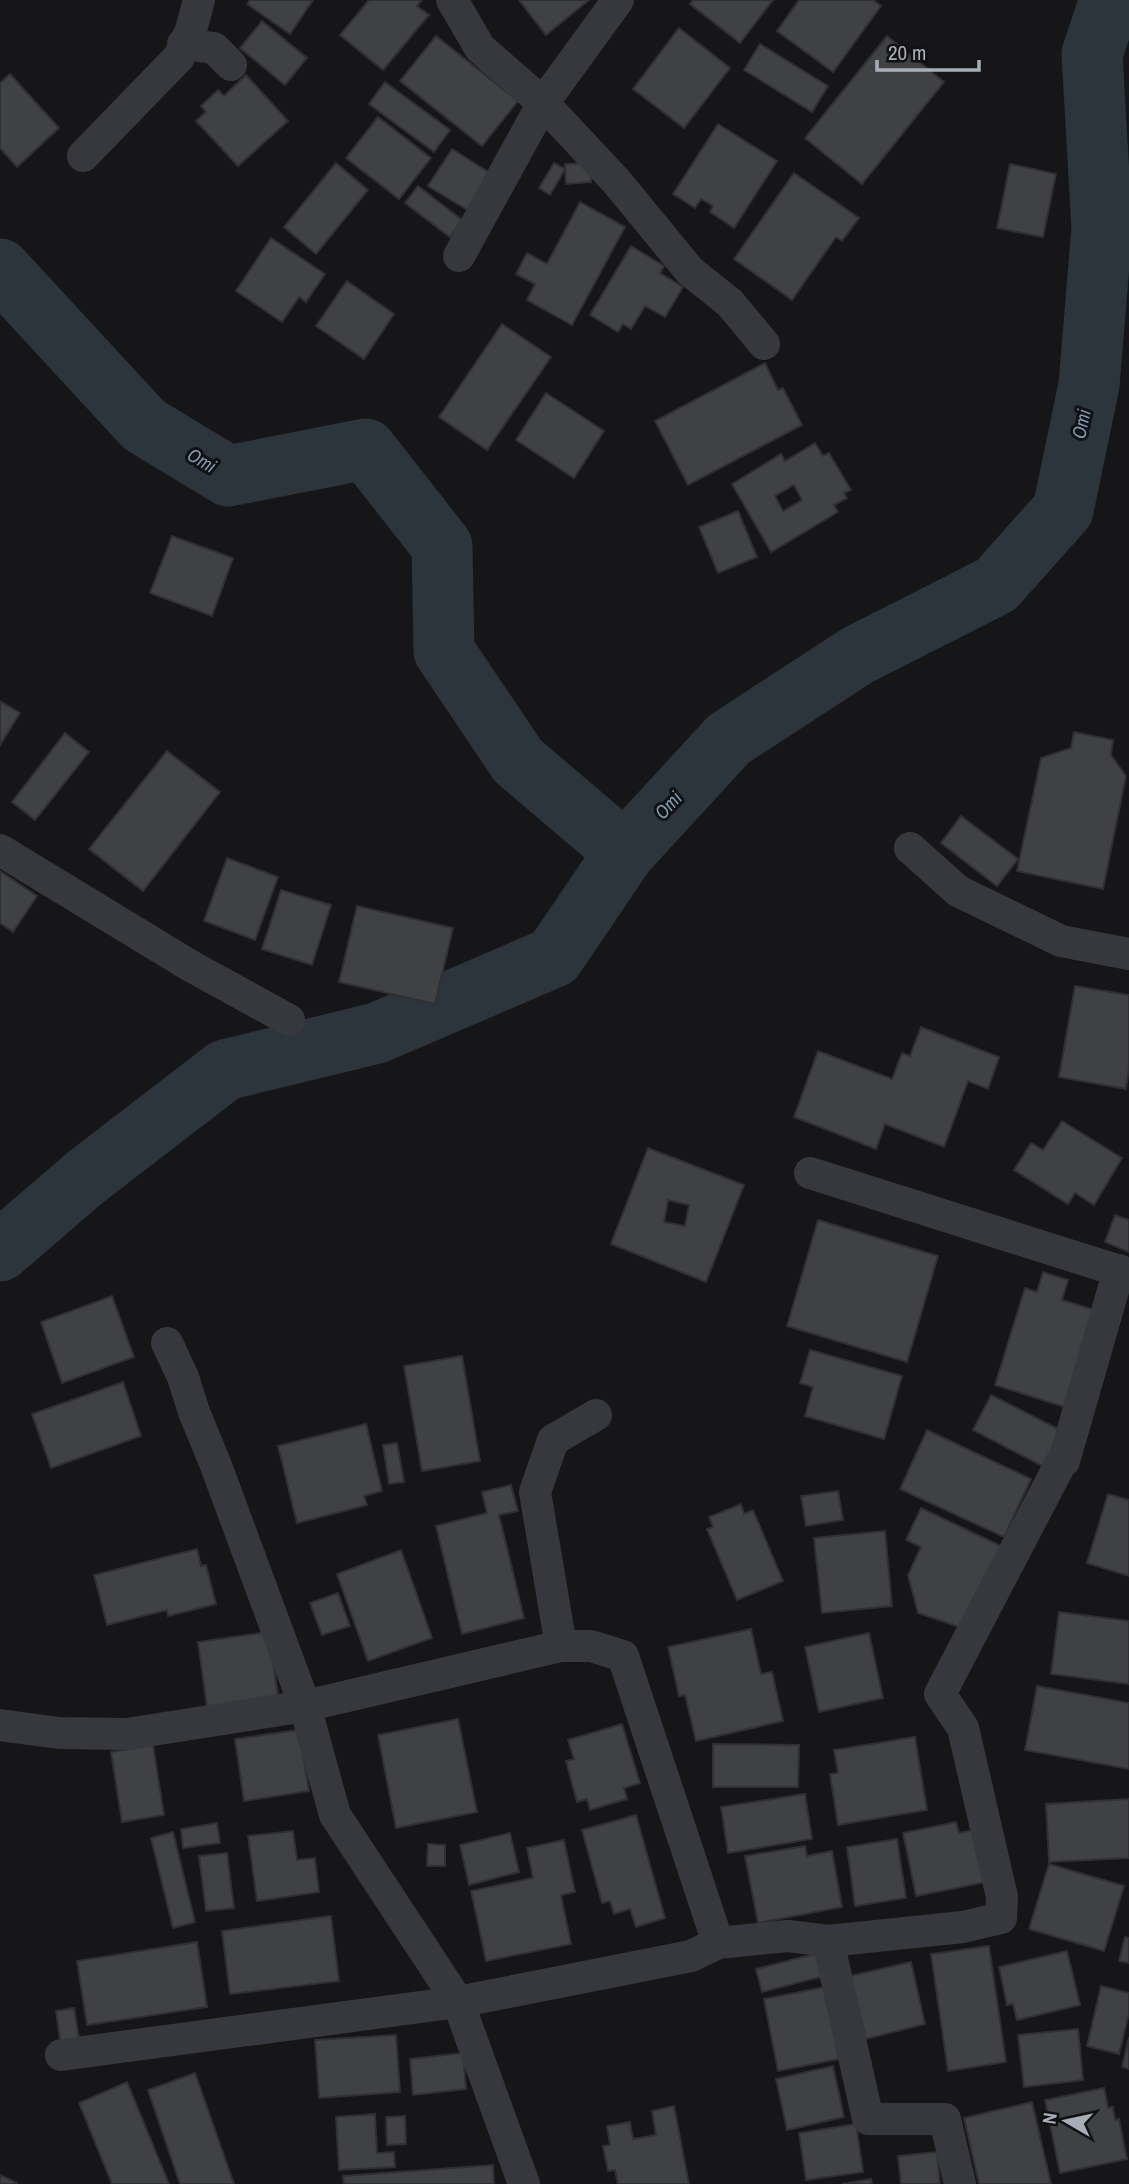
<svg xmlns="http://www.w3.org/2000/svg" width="1129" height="2184" font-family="'Archivo Narrow',sans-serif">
<rect width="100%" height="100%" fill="#161618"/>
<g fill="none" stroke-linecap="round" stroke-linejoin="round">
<g stroke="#2c353c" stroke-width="61">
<polyline points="0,269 144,425 228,476 366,449 442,546 444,651 518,761 625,852"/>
<polyline points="0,1251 86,1177 225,1070 377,1033 554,957 625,852 729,739 858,655 996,585 1063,510 1089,385 1102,228 1092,54 1110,0"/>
</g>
</g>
<g fill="#404145" stroke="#303034" stroke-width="2" fill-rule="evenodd">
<polygon points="250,0 313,0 290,34 247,4"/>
<polygon points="369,0 422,0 417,6 429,15 383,70 340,35"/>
<polygon points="519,0 589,0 546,35"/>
<polygon points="693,0 773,0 740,43 690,4"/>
<polygon points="799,0 873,0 881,6 833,72 777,31"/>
<polygon points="262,21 307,58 285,85 240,48"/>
<polygon points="679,28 730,68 684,128 633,89"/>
<polygon points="436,36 518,101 482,146 400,81"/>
<polygon points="887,36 944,82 862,184 805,138"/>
<polygon points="760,44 828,86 812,112 744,70"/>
<polygon points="10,74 59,128 17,167 0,148 0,83"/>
<polygon points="246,75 288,121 238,166 196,121 206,112 201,106 218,90 224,96"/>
<polygon points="385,82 450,130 434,152 369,104"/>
<polygon points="378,117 431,158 399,199 346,158"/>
<polygon points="718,124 777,161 734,228 710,212 713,206 701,199 695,208 673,194"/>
<polygon points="452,149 495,176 472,213 428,186"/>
<polygon points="336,163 368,190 316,254 284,227"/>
<polygon points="554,163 565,169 550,195 539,188"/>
<polygon points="590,163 591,182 566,184 565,164"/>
<polygon points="1010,164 1056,174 1043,237 997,228"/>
<polygon points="794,173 859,218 842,241 836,237 792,300 734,259"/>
<polygon points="418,186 462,220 450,237 405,203"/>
<polygon points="580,202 625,227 572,325 527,300 535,284 516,274 527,253 547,264"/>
<polygon points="271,238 325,274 306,302 299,297 282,322 236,291"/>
<polygon points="631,246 664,266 660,273 683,287 665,317 645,306 631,329 623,324 618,332 590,315"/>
<polygon points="347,281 394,314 364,359 316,326"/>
<polygon points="502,324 551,357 487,450 439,417"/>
<polygon points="765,363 778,390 783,388 802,425 688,485 655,421"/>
<polygon points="546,393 604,431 574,478 516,440"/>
<path d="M 815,443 L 823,456 L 829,453 L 851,490 L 844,493 L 847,498 L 834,505 L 838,512 L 771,552 L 732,484 L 781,454 L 785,461 ZM 794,485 L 802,500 L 783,511 L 775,496 Z"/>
<polygon points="738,511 757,557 718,573 699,527"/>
<polygon points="172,536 233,558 212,616 150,593"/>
<polygon points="0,701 20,713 0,745"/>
<polygon points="1074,732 1113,740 1111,755 1126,776 1103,889 1017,871 1041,758 1071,748"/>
<polygon points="65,733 89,752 35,820 12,802"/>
<polygon points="167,751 220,792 143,891 89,849"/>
<polygon points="961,816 1018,859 997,886 941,843"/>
<polygon points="227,858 278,877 255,940 204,921"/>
<polygon points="0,871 37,896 13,932 0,923"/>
<polygon points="281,890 331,905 312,965 262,949"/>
<polygon points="357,906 453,928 435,1004 339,982"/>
<polygon points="1075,986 1129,995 1129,1068 1126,1089 1059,1077"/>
<polygon points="921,1027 999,1057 988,1089 968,1081 944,1147 885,1124 876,1149 794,1117 818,1051 892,1079 902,1053 910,1056"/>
<polygon points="1062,1121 1122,1158 1094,1205 1075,1193 1068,1204 1014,1170 1031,1143 1043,1150"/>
<path d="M 648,1148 L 744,1185 L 706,1282 L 611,1244 ZM 668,1200 L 689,1205 L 685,1226 L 664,1222 Z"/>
<polygon points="1115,1215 1129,1220 1129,1252 1105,1242"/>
<polygon points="818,1220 938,1256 907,1362 787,1326"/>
<polygon points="1043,1272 1068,1280 1062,1300 1098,1311 1068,1408 995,1385 1025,1288 1037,1292"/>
<polygon points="112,1296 134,1357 62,1383 41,1322"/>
<polygon points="810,1350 902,1376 884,1439 805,1416 813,1387 800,1383"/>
<polygon points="462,1356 480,1461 422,1471 404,1366"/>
<polygon points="123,1382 141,1436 51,1468 32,1414"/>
<polygon points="991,1395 1064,1432 1046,1468 973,1430"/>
<polygon points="366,1424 382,1491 364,1496 367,1505 297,1523 278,1446"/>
<polygon points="927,1430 1031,1479 1004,1537 900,1489"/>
<polygon points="397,1443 404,1482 389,1484 383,1445"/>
<polygon points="511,1485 518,1511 499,1515 524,1618 462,1634 436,1526 487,1513 482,1492"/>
<polygon points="838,1491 843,1520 806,1526 801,1496"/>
<polygon points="1108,1494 1129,1500 1129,1576 1087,1563"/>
<polygon points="741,1504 744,1514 753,1510 783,1581 737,1600 707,1529 713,1527 709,1517"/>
<polygon points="921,1508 1003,1547 965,1629 918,1613 908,1575 921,1547 906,1540"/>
<polygon points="885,1531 892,1606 822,1613 814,1538"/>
<polygon points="197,1549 201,1566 206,1565 216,1604 168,1616 167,1610 107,1625 94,1575"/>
<polygon points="401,1550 432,1638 368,1661 337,1574"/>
<polygon points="338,1593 350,1626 322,1635 310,1603"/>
<polygon points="1059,1612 1129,1621 1129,1684 1051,1674"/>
<polygon points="751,1629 761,1674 772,1672 783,1721 696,1741 685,1695 679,1696 668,1647"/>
<polygon points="269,1632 278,1696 207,1707 198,1642"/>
<polygon points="869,1633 883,1698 819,1712 805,1647"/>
<polygon points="1037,1686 1129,1703 1129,1769 1025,1750"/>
<polygon points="458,1719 477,1812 396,1828 378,1735"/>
<polygon points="622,1724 640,1783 624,1788 627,1799 590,1810 587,1799 577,1802 566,1761 574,1759 568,1740"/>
<polygon points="299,1730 309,1791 244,1801 235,1739"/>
<polygon points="915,1737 927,1810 838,1825 830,1774 838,1773 834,1750"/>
<polygon points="713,1744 799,1745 798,1787 713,1787"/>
<polygon points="153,1745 164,1815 122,1822 111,1752"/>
<polygon points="805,1794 812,1839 728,1853 721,1807"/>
<polygon points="1129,1799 1129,1858 1049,1862 1046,1804"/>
<polygon points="636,1815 665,1918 636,1927 630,1909 614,1914 610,1901 602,1903 582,1830"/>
<polygon points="956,1822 959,1833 975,1830 986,1882 916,1896 903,1833"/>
<polygon points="217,1823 220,1843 183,1848 181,1829"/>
<polygon points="293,1831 297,1860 315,1858 319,1892 257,1901 248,1836"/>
<polygon points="173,1832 195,1922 173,1928 151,1838"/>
<polygon points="510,1833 519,1872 469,1885 460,1845"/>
<polygon points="897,1839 906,1898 855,1906 847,1847"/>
<polygon points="564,1840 575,1892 561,1895 571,1944 486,1961 471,1891 533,1878 527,1848"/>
<polygon points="428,1844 445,1845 445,1866 427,1866"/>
<polygon points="805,1846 807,1856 832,1851 842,1907 758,1923 745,1856"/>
<polygon points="227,1853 234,1908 206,1911 199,1856"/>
<polygon points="1049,1864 1124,1886 1104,1951 1029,1929"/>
<polygon points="331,1916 339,1981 230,1994 222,1931"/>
<polygon points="1125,1937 1129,1938 1129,1963 1119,1961"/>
<polygon points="197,1942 207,2007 87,2025 77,1961"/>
<polygon points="989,1946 1006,2062 948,2071 931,1954"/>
<polygon points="1067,1951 1080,2005 1017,2020 1013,2004 1007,2005 999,1967"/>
<polygon points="818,1953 824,1976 762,1992 756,1969"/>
<polygon points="911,1962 925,2024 866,2039 850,1976"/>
<polygon points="1101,1986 1129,1993 1129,2013 1119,2054 1087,2046"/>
<polygon points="825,1987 839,2059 778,2071 764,1999"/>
<polygon points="74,2008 80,2044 61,2047 56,2011"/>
<polygon points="1078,2029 1083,2080 1024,2087 1018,2035"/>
<polygon points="396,2035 400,2092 319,2098 315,2040"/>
<polygon points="1129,2037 1129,2069 1122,2067"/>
<polygon points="463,2053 466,2089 413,2095 410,2059"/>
<polygon points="833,2066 844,2117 787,2130 776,2079"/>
<polygon points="195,2073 234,2184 180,2184 148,2090"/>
<polygon points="127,2082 169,2184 112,2184 79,2103"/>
<polygon points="1104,2088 1108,2108 1113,2107 1115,2120 1119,2119 1127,2159 1060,2173 1045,2100"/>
<polygon points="1032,2102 1051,2184 979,2184 964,2118"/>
<polygon points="674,2106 689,2184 618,2184 615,2170 608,2171 603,2146 610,2145 607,2126 630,2122 633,2139 656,2135 652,2111"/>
<polygon points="375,2114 377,2153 394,2152 395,2167 339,2170 336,2117"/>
<polygon points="405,2116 406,2144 387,2145 386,2117"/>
<polygon points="856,2124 863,2172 806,2180 799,2133"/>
<polygon points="937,2152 940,2184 901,2184 898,2156"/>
<polygon points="493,2165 494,2184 344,2184 343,2176"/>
<polygon points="0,2175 17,2183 16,2184 0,2184"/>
<polygon points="871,2179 872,2184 842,2184"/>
</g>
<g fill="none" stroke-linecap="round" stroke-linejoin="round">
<g stroke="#37383d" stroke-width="32">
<polyline points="452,0 480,48 543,103 616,181 690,271 730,303 764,344"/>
<polyline points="183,44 214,48 231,65"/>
<polyline points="83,156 179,57 191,30 199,0"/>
<polyline points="459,256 543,103 618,0"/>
<polyline points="910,848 958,891 1061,941 1129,954"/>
<polyline points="0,850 189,965 289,1020"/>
<polyline points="810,1173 1129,1274"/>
<polyline points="167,1343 183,1377 194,1412 215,1463 305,1706 335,1815 458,2002 524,2184"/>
<polyline points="596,1415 553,1440 535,1492 561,1646 591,1646 623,1656 718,1943"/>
<polyline points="1064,1461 1119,1270"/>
<polyline points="0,1725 59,1733 127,1734 305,1706 561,1646"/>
<polyline points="828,1941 868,2119 945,2119 960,2184"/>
<polyline points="61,2055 458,2002 691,1956 718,1943 788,1936 828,1941 963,1927 1001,1918 1002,1897 963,1728 940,1694 1066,1453"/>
</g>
</g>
<g text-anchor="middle" stroke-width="6" stroke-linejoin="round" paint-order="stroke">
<g font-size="19" font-style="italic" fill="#7f9bb3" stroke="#111113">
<text transform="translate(1081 424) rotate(-78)" y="7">Omi</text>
<text transform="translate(202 460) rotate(31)" y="7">Omi</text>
<text transform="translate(668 805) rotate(-47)" y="7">Omi</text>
</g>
</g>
<g transform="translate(1066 2121) rotate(279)" stroke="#111113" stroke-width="5" paint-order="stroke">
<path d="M0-5L12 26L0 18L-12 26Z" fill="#a8adb8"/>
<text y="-10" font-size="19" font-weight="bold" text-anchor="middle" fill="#a8adb8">N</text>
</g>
<path d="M877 60v10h102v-10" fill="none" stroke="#a8adb8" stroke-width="3.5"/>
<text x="888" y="60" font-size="21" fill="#a8adb8" stroke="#111113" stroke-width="5" paint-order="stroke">20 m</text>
</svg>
